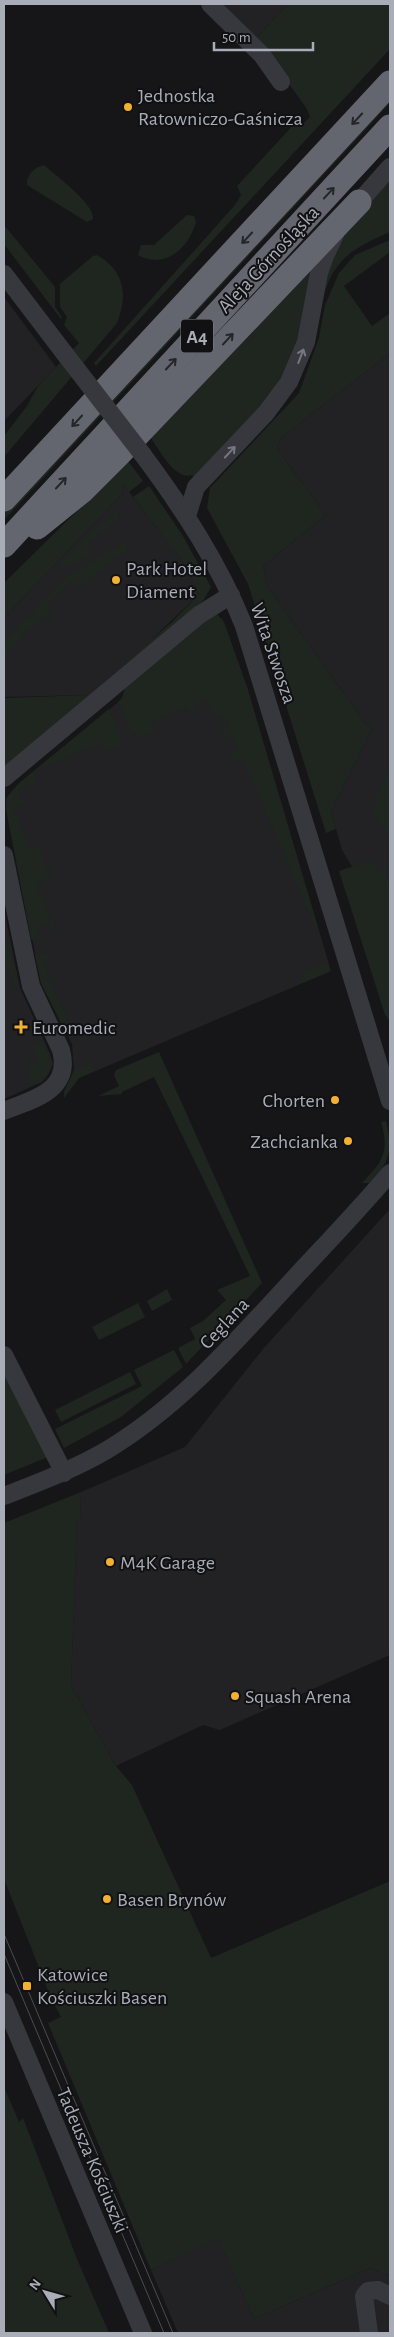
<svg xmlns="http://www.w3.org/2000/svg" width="394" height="2337" font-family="'Alegreya Sans',sans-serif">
<rect width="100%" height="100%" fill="#161618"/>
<g fill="#222225">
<polygon points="221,4 288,4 256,38"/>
<polygon points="4,297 56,367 4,421"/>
<polygon points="390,353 390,883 371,861 353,868 342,850 331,811 372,729 364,722 267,586 263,566 326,515 277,449 281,438"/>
<polygon points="123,484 185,565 199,594 123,667 90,695 4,697 4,618 122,494"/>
<polygon points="222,618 247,687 331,971 79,1078 74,1070 72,1044 41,983 6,809 6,798 25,778"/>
<polygon points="4,909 20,988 50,1054 53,1064 49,1073 42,1082 4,1099"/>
<polygon points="390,1209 390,1655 220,1730 203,1725 116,1766 71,1686 77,1521 80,1518 81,1492 185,1447 263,1349"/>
<polygon points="218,2238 254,2319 370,2268 390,2276 390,2333 178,2333 151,2270"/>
</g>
<g fill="#1e261f">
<polygon points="288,4 390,4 390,49 96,366 94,363 235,205 241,195 237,186 297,121 302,125 310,117 307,109 256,38"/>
<polygon points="390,96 390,103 4,520 4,512"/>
<path d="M 44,165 C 55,175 95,204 93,219 L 87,222 L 27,185 C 26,175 35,167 44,165 Z"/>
<path d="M 390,178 L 390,232 C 354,248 335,257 323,297 L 325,269 L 336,243 Z"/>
<path d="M 187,215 L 194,216 L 196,222 C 189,248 165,270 138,255 L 141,245 L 154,245 Z"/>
<polygon points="4,225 55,287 55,307 62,317 61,319 4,244"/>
<polygon points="390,240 390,252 344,286 372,326 390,313 390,353 281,438 277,449 326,515 263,566 267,586 364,722 372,729 331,811 336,829 326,833 248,584 207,508 210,488 299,393 319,338 325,305 339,273 355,255"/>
<path d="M 97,255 C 125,271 128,296 117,323 L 4,457 L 4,436 L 27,406 L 38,386 L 79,343 L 64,325 L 67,317 L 60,307 L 60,284 L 93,256 Z"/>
<path d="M 312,263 C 308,289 306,318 298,342 C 279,397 233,436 194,478 L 192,475 C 175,481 159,449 150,437 Z"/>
<polygon points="128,461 143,481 129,492 123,484 122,494 4,618 4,583"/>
<polygon points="149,486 183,536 211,587 203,601 123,667 123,664 172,622 199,594 184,564 133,497"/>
<path d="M 116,512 L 120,517 L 86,546 L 92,554 L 58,571 C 71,547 96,529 116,512 Z"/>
<polygon points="123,543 127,545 126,550 80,588 74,581 47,604 52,611 24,634 16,645 4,656 4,643 68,575"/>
<polygon points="214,614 217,614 224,622 247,687 318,928 314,925 243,759 233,763 230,754 239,750 232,736 224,740 220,732 229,729 224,715 215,718 206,699 197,702 196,713 191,716 187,707 151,723 154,732 141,737 132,732 118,702 122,698 125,688"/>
<polygon points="90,695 4,769 4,698"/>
<polygon points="109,709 123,738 118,747 107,752 103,743 33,772 37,782 17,791 22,803 13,807 30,848 37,845 51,879 36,885 56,930 53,934 48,923 37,927 42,939 35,942 31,939 6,809 8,796 17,785"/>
<polygon points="390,768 390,837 373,814 376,798"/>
<polygon points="371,860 390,883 390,1021 385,1015 339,871"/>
<polygon points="4,921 18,985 17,989 4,959 4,944 8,941 4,930"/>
<polygon points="40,952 51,955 50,958 43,963 76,1041 65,1022 61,1023 41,983 35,955"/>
<polygon points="327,962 329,972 300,984 300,979 303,972"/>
<path d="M 42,1040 C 51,1058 58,1076 33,1085 L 26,1068 L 39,1062 L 32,1045 Z"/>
<polygon points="159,1052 262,1283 186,1364 178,1348 195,1339 190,1328 203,1321 226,1300 217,1290 250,1276 154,1077 122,1092 122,1094 98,1096 119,1086 114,1075 116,1070"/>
<polygon points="89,1063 94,1071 79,1078 64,1098 64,1092 74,1070"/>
<path d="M 386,1121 C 393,1150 390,1161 371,1183 L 362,1183 C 382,1162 390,1153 381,1122 Z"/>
<polygon points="167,1289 172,1300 152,1311 147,1301"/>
<polygon points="138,1303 145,1317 99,1340 92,1327"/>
<polygon points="174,1350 183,1367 178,1371 121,1417 64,1448 55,1429 142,1386 134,1370"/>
<polygon points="4,1369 48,1457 4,1475"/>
<polygon points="130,1372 136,1384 61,1422 55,1410"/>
<polygon points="81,1492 80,1519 77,1521 71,1686 116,1766 132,1785 211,1958 390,1881 390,2276 370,2268 254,2319 218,2239 151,2270 48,2023 61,2017 51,1998 4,1879 4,1523"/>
<polygon points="4,2087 19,2122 23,2118 77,2259 109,2333 4,2333"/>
</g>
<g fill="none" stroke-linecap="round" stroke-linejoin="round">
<g stroke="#37383d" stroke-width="18">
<polyline points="210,4 262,55 281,82"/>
<polyline points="352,210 390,167"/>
<polyline points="4,274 65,354"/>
<path d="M 143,455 C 183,509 219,563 244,626 L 390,1101"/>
<polyline points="187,516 196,487 266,413 289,382 306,342 319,273 325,256 335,235"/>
<polyline points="4,778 199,615 231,595"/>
<path d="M 4,855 L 31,986 L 61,1050 C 72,1091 33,1099 4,1111"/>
<polyline points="4,1355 64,1473"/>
<path d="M 4,1496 C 39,1482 75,1469 107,1450 C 177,1408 231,1347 286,1287 C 321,1249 357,1212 390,1173"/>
<polyline points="4,2002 143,2333"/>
<polyline points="369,2333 364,2296 368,2291 378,2290 390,2296"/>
</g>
<g stroke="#63666e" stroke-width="25">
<polyline points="4,499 390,83"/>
<polyline points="37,527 83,490 119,454 359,202"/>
<polyline points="4,545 390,127"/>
</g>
<g stroke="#4a4c52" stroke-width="1">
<polyline points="4,1934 173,2333"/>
<polyline points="4,1954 164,2333"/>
</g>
<polyline stroke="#37383d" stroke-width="18" points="65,354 143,455"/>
</g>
<defs><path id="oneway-shaft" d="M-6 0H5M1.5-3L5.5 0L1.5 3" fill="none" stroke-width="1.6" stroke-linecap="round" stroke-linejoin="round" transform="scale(1.25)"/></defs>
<g stroke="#26262a">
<use href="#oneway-shaft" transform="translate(357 119) rotate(133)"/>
<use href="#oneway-shaft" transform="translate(329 193) rotate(-47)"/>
<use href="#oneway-shaft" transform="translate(247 238) rotate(133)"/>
<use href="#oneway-shaft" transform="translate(228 339) rotate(-47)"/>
<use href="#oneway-shaft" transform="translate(171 364) rotate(-47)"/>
<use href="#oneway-shaft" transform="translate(77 421) rotate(133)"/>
<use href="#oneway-shaft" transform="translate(61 483) rotate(-47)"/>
</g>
<g stroke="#757881">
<use href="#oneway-shaft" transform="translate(301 356) rotate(-69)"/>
<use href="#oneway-shaft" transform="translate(230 452) rotate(-47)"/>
</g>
<g fill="#f2b134" stroke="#111113" stroke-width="2">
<circle cx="128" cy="107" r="5"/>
<circle cx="116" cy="580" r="5"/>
<path d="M18.5 1019.5h5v5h5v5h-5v5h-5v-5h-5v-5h5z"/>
<circle cx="335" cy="1100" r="5"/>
<circle cx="348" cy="1141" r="5"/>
<circle cx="110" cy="1562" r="5"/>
<circle cx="235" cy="1696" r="5"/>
<circle cx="107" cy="1899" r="5"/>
<rect x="22" y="1981" width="10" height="10" rx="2.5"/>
</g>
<g text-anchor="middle" stroke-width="4" stroke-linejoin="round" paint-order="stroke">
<rect fill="#111113" stroke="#7b7e86" stroke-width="1" x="181" y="319.5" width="32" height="33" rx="4"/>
<g font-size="19" font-weight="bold" fill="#a8adb8">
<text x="197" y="343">A4</text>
</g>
<g font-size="20" fill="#a8adb8" stroke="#111113" text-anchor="start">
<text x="138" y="102">Jednostka<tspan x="138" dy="23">Ratowniczo-Gaśnicza</tspan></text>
<text x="126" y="575">Park Hotel<tspan x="126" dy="23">Diament</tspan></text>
<text x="32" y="1034">Euromedic</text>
<text x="325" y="1107" text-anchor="end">Chorten</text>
<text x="338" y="1148" text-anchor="end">Zachcianka</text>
<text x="120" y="1569">M4K Garage</text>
<text x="245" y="1703">Squash Arena</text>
<text x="117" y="1906">Basen Brynów</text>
<text x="37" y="1981">Katowice<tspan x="37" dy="23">Kościuszki Basen</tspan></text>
</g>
<g font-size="20" fill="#a8adb8" stroke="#111113">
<text transform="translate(268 259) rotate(-47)" y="7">Aleja Górnośląska</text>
<text transform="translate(274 653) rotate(71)" y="7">Wita Stwosza</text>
<text transform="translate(224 1323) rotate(-47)" y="7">Ceglana</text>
<text transform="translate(93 2160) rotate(67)" y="7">Tadeusza Kościuszki</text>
</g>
</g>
<rect width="394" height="2337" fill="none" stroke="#a8adb8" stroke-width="10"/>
<g transform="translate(45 2292) rotate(307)" stroke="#111113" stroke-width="4" paint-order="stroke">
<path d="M0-4L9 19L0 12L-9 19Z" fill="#a8adb8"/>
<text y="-8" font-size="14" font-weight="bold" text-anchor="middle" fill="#a8adb8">N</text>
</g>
<path d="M214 42v8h99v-8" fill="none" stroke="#a8adb8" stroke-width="2.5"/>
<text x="222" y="42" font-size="15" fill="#a8adb8" stroke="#111113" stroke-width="4" paint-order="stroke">50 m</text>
</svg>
